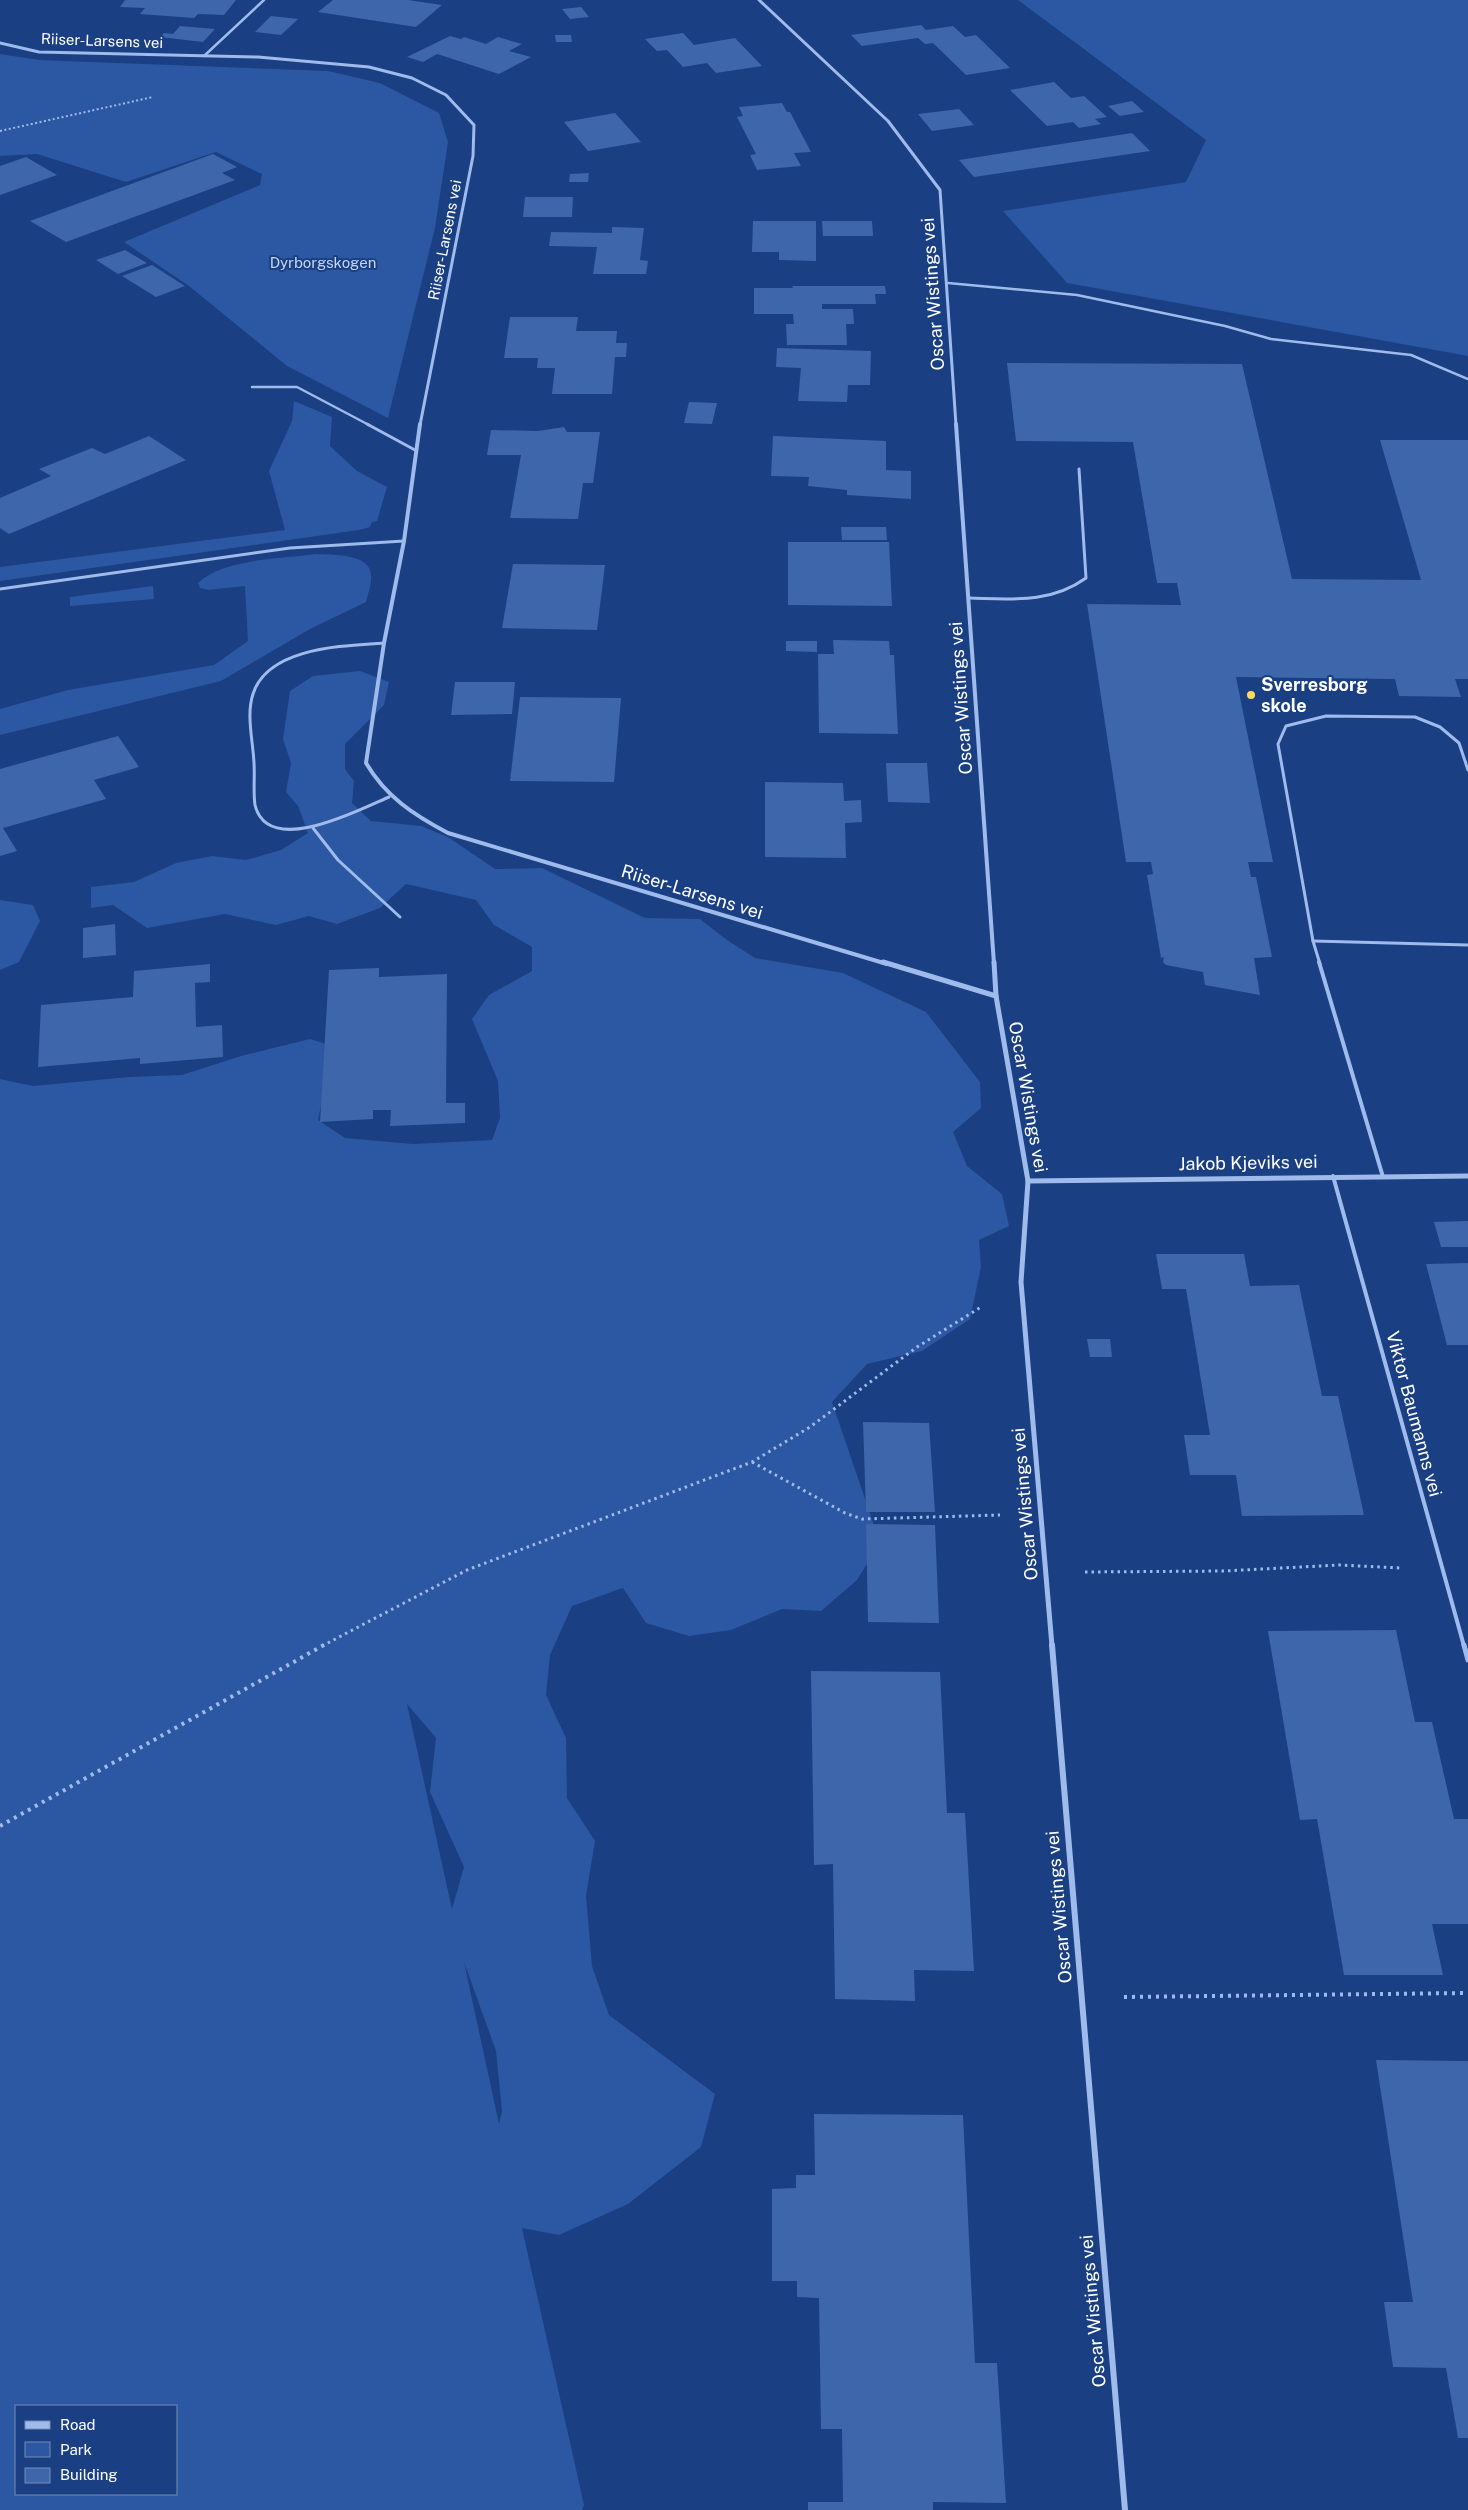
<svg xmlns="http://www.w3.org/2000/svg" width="1468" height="2510" font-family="'Public Sans',sans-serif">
<rect width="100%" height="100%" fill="#1a3f83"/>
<g fill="#2c57a2" fill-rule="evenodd">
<polygon points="1018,0 1468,0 1468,356 1067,283 1003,211 1186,182 1206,140"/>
<polygon points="0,54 39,60 328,71 380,83 439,113 448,142 435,228 388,418 287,366 189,286 124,242 260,185 262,174 216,152 126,182 37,154 0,156"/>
<polygon points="294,401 332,417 330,446 357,471 387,487 377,521 372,522 370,527 359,530 0,581 0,567 285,530 269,471 292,421"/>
<path d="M 316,554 C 332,555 370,553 371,575 C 372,583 368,594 366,602 L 310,629 L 221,681 L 0,735 L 0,709 L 68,690 L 214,665 L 248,641 L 245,586 L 208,590 L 200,588 L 198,583 C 224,558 281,559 316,554 Z"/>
<polygon points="153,586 154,599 70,606 70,597"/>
<path d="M 360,671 L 389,682 L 384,705 L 345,744 L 345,769 L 354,781 L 352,803 L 371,821 L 421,826 L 448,837 L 495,869 L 542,868 L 645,918 L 700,919 L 727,940 L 755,958 L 843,973 L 926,1012 L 980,1082 L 981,1108 L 953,1132 L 967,1166 L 1002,1194 L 1009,1226 L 979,1240 L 981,1267 L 970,1319 L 922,1351 L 867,1364 L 832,1402 L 880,1543 L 857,1580 L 821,1611 L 782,1609 L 731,1630 L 689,1636 L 646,1623 L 623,1588 L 572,1606 L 550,1655 L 546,1695 L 566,1738 L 567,1798 L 595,1841 L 586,1896 L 592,1966 L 609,2015 L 715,2094 L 701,2147 L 628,2204 L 559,2235 L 522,2228 L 584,2505 L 582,2510 L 0,2510 L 0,1079 L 33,1086 L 129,1077 L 182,1075 L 241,1056 L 310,1039 L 340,1048 L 325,1086 L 318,1120 L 345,1138 L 413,1144 L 492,1140 L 500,1118 L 498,1081 L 472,1019 L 489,995 L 532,971 L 532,947 L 494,925 L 476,900 L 406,884 L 380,908 L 337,924 L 309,916 L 276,925 L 225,914 L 147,928 L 113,905 L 91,908 L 91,887 L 134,882 L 176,863 L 212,856 L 246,860 L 281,850 L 308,833 L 298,806 L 286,792 L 291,763 L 283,739 L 290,691 L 313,676 ZM 407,1704 L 436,1738 L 430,1792 L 464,1867 L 452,1909 ZM 464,1962 L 496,2051 L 502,2111 L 499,2124 ZM 16,2406 L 176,2406 L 176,2494 L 16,2494 Z"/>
<polygon points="0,900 33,905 40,921 19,962 0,970"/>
</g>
<g fill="#3e66ab">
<polygon points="125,0 236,0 224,15 198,14 194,18 140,14 145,8 120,7"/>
<polygon points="333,0 408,0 442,5 416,27 318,12"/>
<polygon points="581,7 589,17 570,19 562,9"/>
<polygon points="271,16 298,19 281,35 255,32"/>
<polygon points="921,25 926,30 953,26 965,37 976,35 1010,68 966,75 933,43 925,44 918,38 862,46 851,35"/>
<polygon points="180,26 215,29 203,42 160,37 164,33 173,34"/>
<polygon points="683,33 694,45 735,38 762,66 716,73 707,63 683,67 667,50 657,51 645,39"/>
<polygon points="555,35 571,35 572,42 556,42"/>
<polygon points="450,36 461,39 464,37 486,44 498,37 522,44 509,51 531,57 499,74 437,54 423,62 407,57"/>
<polygon points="1054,82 1071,98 1084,96 1107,117 1095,119 1101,124 1079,128 1073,122 1047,126 1010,90"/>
<polygon points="1132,101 1144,112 1120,116 1108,106"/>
<polygon points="782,103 787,112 790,112 811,152 794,153 801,166 757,170 750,155 756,154 737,117 743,116 739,107"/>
<polygon points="959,109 974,125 932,131 918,114"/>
<polygon points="615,113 641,142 588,151 564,122"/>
<polygon points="1132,133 1150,151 974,177 959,160"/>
<polygon points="213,154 237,167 222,173 235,180 66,242 30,221"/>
<polygon points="26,157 57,175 0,195 0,166"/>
<polygon points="589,173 588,182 569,182 570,174"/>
<polygon points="525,197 573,197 572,217 523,217"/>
<polygon points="753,221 816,221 816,261 779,260 779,252 752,252"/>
<polygon points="822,221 872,221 873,236 823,236"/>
<polygon points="612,227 644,228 640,260 648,261 646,274 593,274 597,247 549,246 551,232 612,233"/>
<polygon points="125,250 147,263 118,274 96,260"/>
<polygon points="152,265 185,286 156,297 122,276"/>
<polygon points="792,286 885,286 886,294 875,294 876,304 822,304 822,309 853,309 854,324 846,324 847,345 787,345 786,324 794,324 793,314 754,314 754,288 793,288"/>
<polygon points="510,317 578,317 576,331 617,331 616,343 627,343 626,357 615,357 612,394 552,394 555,368 537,368 538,358 504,358"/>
<polygon points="777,348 871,351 870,385 848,385 847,402 798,401 801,368 776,367"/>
<polygon points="1007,363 1242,364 1292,579 1421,580 1380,440 1468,440 1468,679 1455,679 1461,697 1399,696 1395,679 1236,677 1273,862 1248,862 1251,877 1256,877 1272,957 1254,958 1260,995 1205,985 1203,972 1166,965 1163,962 1164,957 1161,958 1147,875 1153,874 1151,862 1126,862 1087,604 1181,605 1177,583 1157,583 1133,442 1016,441"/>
<polygon points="689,402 717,403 712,424 684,423"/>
<polygon points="564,427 567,432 600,432 593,483 583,483 578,519 510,518 521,455 487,455 491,430 538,431"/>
<polygon points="149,436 186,460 9,534 0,528 0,498 51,476 39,469 92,448 105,454"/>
<polygon points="773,436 886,441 886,470 911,471 911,499 847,495 847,490 808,486 809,477 771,476"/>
<polygon points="841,527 886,527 887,540 842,540"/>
<polygon points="788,542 889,542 892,606 788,605"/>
<polygon points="513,564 605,565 597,630 502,628"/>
<polygon points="833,640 889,641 890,655 894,655 898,734 819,733 818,654 834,654"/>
<polygon points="786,641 817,641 817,652 786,651"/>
<polygon points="455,682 515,682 512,714 451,715"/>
<polygon points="520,697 621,698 614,782 510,781"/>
<polygon points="118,736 139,767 94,780 106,799 3,828 17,851 0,856 0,769"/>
<polygon points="886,763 927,763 930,803 888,802"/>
<polygon points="765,782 843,783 844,801 861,800 862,822 845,823 846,858 765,857"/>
<polygon points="115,924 116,955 83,958 83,928"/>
<polygon points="210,964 210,982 195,983 196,1027 222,1025 223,1057 140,1064 140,1058 38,1067 41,1005 133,997 134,971"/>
<polygon points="379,968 379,977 447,974 446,1103 465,1103 465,1123 390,1126 391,1110 373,1110 373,1119 320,1122 329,970"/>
<polygon points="1468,1221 1468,1247 1441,1247 1434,1222"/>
<polygon points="1156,1254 1244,1254 1250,1286 1299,1285 1322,1396 1338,1396 1364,1515 1242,1516 1236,1475 1190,1475 1184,1435 1210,1435 1186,1289 1162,1289"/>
<polygon points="1468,1263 1468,1345 1447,1345 1426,1264"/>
<polygon points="1087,1339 1110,1339 1112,1357 1090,1357"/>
<polygon points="863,1422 929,1423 935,1512 866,1512"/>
<polygon points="866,1524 935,1525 939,1623 868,1622"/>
<polygon points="1396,1630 1415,1722 1432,1722 1454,1819 1468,1819 1468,1924 1432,1924 1443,1975 1344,1975 1317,1819 1300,1820 1268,1631"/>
<polygon points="811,1671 940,1672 947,1813 965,1813 974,1971 914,1970 915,2001 835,1999 833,1864 814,1865"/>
<polygon points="1376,2060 1468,2061 1468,2438 1458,2438 1446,2368 1393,2367 1384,2302 1413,2302"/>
<polygon points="814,2114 963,2115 975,2363 997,2363 1006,2503 933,2502 933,2510 808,2510 808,2502 843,2502 842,2429 821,2429 819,2298 797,2297 797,2281 772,2281 772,2189 796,2188 796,2175 815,2175"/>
</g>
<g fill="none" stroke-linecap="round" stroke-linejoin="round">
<polyline stroke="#9fbbeb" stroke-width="2" stroke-dasharray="2 2.5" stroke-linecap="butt" points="0,131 153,97"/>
<g stroke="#9fbbeb" stroke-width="3" stroke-dasharray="2.5 4" stroke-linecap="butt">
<polyline points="752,1462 845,1513 862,1519 1000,1515"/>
<polyline points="1085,1572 1224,1571 1339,1565 1401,1568"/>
<polyline points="322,1646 467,1570 752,1462 810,1427 917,1347 981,1307"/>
</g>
<g stroke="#9fbbeb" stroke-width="4" stroke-dasharray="3 5" stroke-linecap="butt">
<polyline points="0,1826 324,1645"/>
<polyline points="1124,1997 1468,1993"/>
</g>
<g stroke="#9fbbeb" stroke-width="2.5">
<polyline points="204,56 264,0"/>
<polyline points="948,283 1077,295 1225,326 1271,339 1411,355 1468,379"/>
<polyline points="252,387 297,387 369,425"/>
</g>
<g stroke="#9fbbeb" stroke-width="3">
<polyline points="367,424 415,450"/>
<polyline points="0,589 290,548 404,541"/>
<path d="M 969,598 C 1011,599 1050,604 1086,578 L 1079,469"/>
<path d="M 384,643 C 343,646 268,647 253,694 C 246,715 253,741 254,763 C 255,777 253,791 255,805 C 268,858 359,810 389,797"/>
<polyline points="313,828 338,860 400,917"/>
<polyline points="1313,941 1468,945"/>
<polyline points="1320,964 1313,941 1278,744 1286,726 1326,716 1415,717 1440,727 1459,743 1468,770"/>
</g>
<g stroke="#9fbbeb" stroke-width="4">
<polyline points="1319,962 1383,1177"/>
<polyline points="1333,1176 1464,1646"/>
</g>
<polyline stroke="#9fbbeb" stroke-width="5" points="1464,1645 1468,1660"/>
<g stroke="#9fbbeb" stroke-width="3">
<polyline points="759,0 888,121 940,190 956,425"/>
<polyline points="0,43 39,52 258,57 369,67 412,78 446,95 474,125 473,156 420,425"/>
</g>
<g stroke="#9fbbeb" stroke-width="4">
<path d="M 420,424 L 404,541 L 384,643 L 366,763 C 386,797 414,815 448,833 L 887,964"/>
<polyline points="956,424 994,964"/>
</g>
<g stroke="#9fbbeb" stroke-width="5">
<polyline points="883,962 996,996"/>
<polyline points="994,962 996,996 1028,1181 1021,1282 1052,1646"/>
<polyline points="1028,1181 1468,1176"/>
</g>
<polyline stroke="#9fbbeb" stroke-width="6" points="1052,1645 1125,2510"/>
</g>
<circle fill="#fedc5a" stroke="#1a3f83" stroke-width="2" cx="1251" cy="695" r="5"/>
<g text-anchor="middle" stroke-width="4" stroke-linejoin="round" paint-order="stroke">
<g font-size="15" fill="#fff" stroke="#1a3f83">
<text transform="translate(102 41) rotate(2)" y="5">Riiser-Larsens vei</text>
<text transform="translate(445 240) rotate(-79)" y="5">Riiser-Larsens vei</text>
</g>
<g font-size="15" fill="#c3d7f8" stroke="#1a3f83">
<text x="323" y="268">Dyrborgskogen</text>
</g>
<g font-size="18" fill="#fff" stroke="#1a3f83">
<text transform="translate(933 294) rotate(-94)" y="6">Oscar Wistings vei</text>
<text transform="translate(961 698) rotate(-94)" y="6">Oscar Wistings vei</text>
<text transform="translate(692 892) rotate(17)" y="6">Riiser-Larsens vei</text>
<text transform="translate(1028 1097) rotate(80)" y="6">Oscar Wistings vei</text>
<text transform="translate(1248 1163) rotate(-1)" y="6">Jakob Kjeviks vei</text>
<text transform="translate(1414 1414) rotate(75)" y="6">Viktor Baumanns vei</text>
<text transform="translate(1025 1504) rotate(-95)" y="6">Oscar Wistings vei</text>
<text transform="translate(1059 1907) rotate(-95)" y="6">Oscar Wistings vei</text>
<text transform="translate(1093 2311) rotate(-95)" y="6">Oscar Wistings vei</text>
</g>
<g font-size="18" font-weight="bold" fill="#fff" stroke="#1a3f83" text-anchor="start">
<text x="1261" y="691">Sverresborg<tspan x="1261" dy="21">skole</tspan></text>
</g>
</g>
<rect x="15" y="2405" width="162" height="90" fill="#1a3f83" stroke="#768cb5"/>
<rect x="25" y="2421" width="25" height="8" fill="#9fbbeb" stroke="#768cb5"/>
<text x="60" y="2430" font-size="15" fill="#ffffff">Road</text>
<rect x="25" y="2442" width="25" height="15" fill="#2c57a2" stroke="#768cb5"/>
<text x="60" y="2455" font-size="15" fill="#ffffff">Park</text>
<rect x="25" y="2468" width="25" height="15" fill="#3e66ab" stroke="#768cb5"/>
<text x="60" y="2480" font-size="15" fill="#ffffff">Building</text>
</svg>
